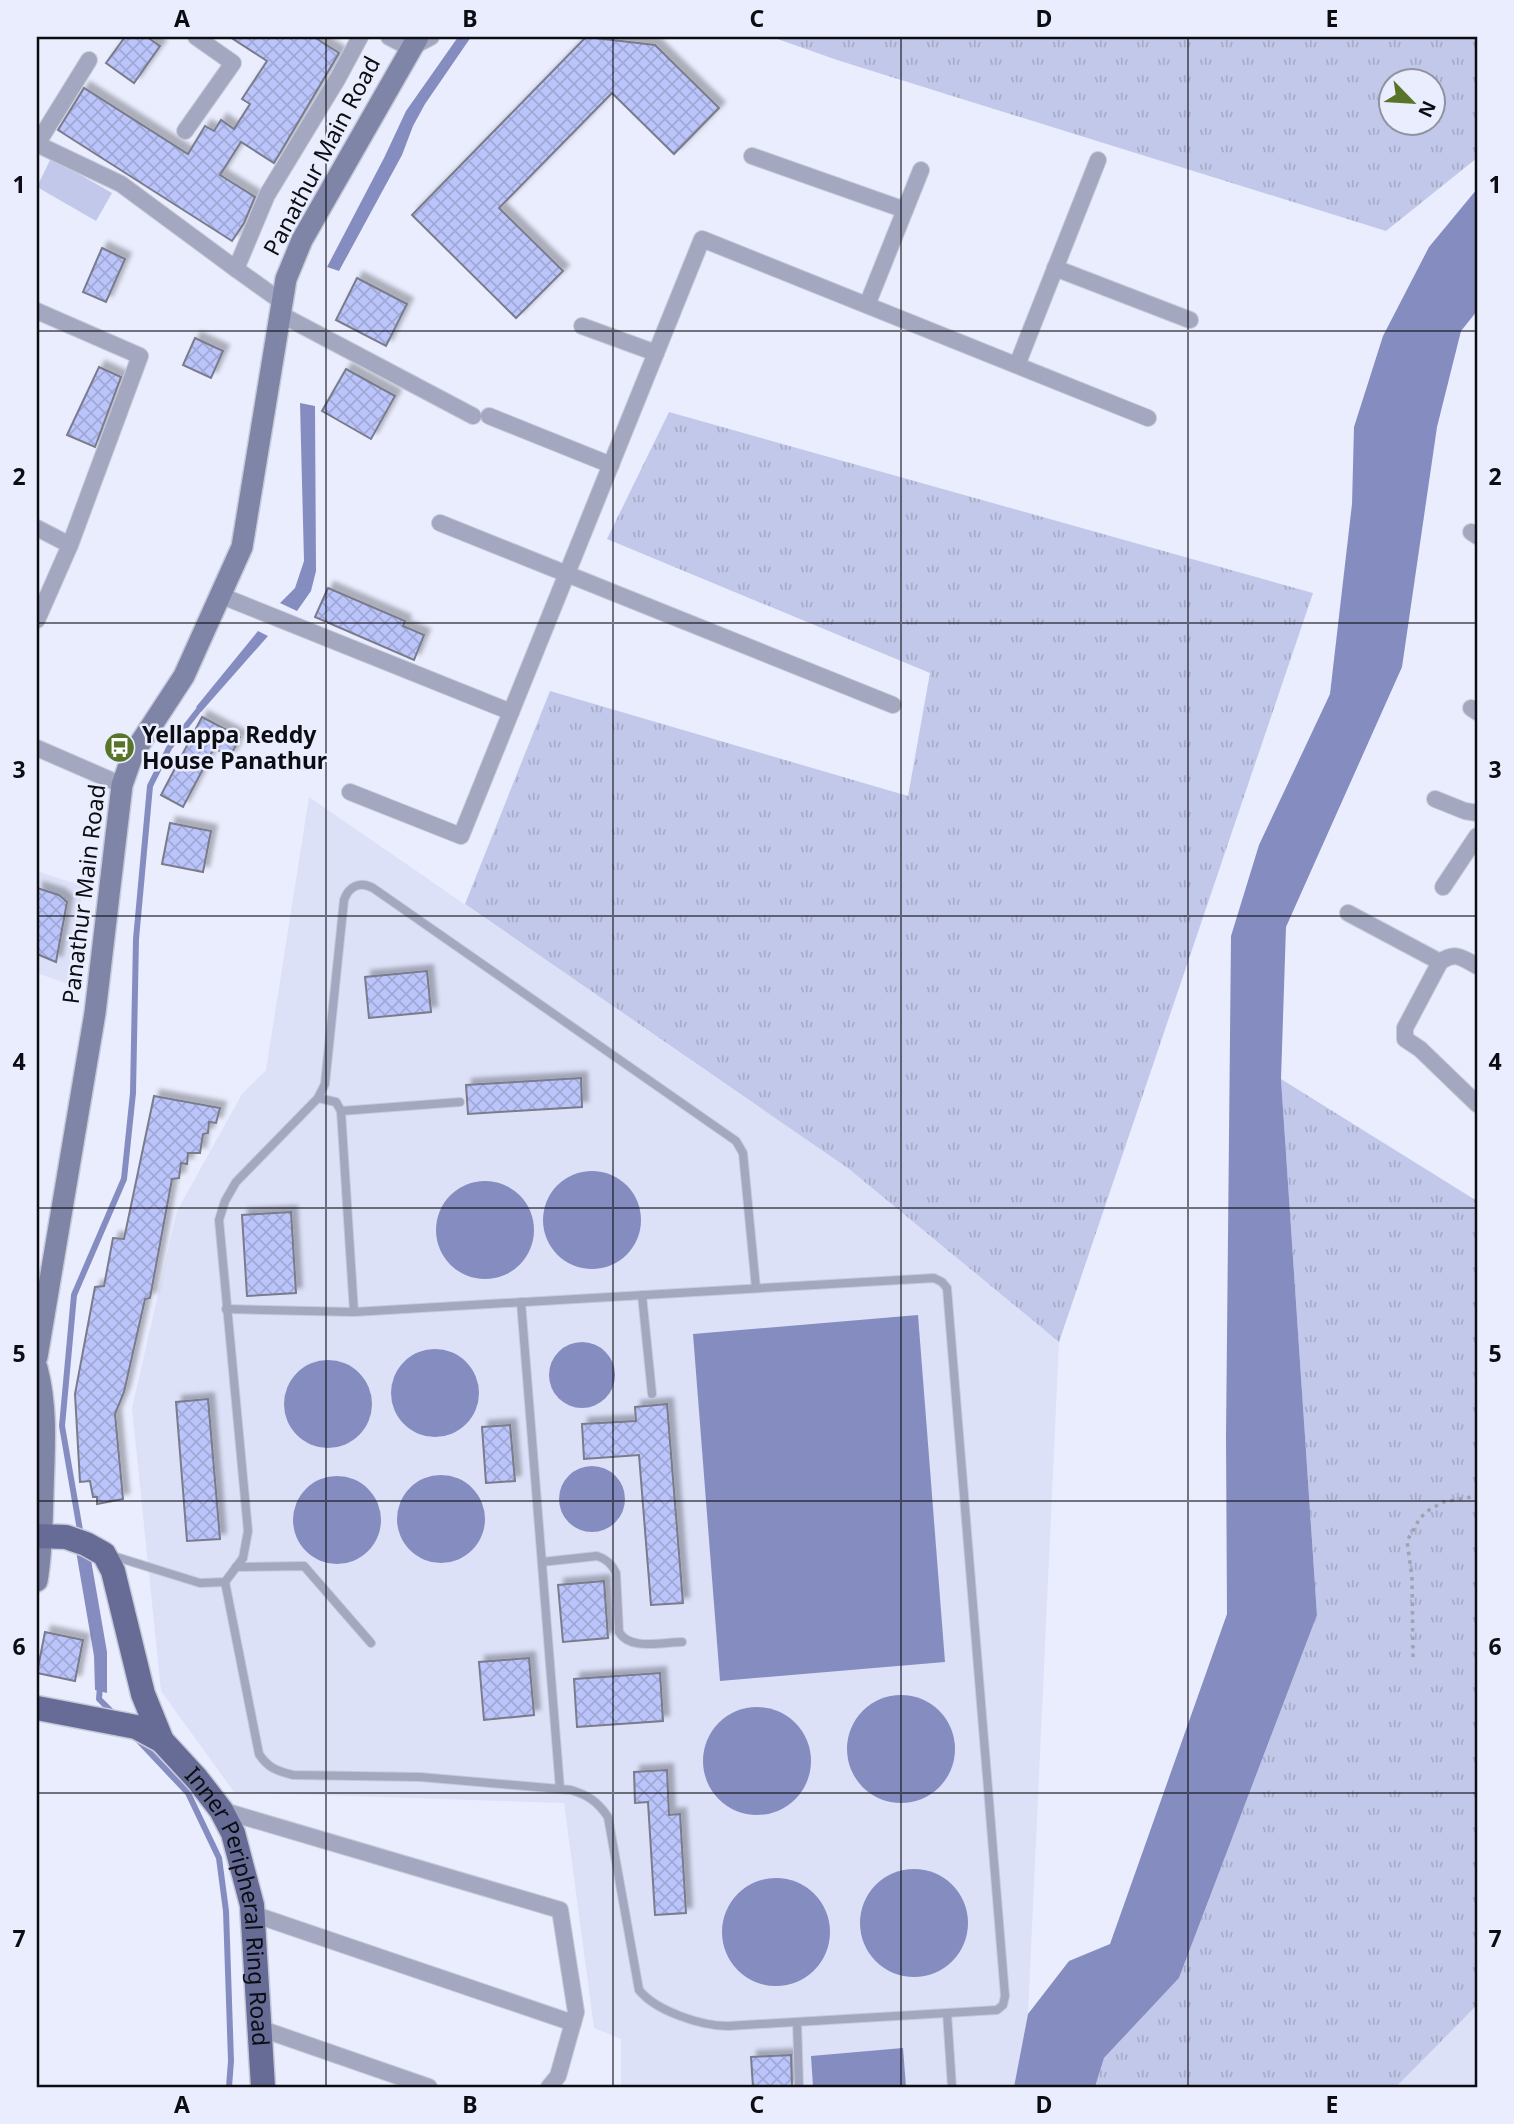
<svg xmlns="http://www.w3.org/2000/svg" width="1514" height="2124" font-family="'Noto Sans',sans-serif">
<defs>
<pattern id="grass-tufts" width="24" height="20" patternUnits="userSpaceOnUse" patternTransform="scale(1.75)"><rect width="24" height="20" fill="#c2c8e9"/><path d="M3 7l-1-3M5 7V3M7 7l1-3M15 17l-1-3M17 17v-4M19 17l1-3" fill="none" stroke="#a6abc7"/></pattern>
<pattern id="building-cross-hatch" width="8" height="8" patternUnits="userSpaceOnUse" patternTransform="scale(1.75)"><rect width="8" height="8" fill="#bcc5fb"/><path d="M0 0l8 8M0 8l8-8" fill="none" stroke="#a0a8d6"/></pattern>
<filter id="shadow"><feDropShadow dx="6" dy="-6" stdDeviation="2" flood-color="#0004"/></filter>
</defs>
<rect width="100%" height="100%" fill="#eaedfe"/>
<g fill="#dce1f8">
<polygon points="309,797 849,1169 1059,1342 1028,2014 1014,2087 621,2087 621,2039 594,2028 564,1803 234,1792 161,1691 132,1408 177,1211 242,1094 266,1070"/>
<polygon points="37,871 82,886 76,987 37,973"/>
<polygon points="1477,2005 1477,2087 1396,2087"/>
</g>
<g fill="url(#grass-tufts)" fill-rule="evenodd">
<path d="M 772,37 L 1477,37 L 1477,158 L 1386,231 L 837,60 ZM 1392,80 L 1434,80 L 1434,122 L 1392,122 Z"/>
<polygon points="669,412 1313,593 1059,1342 849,1169 465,904 550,691 908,796 930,673 607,539"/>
<polygon points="1281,1079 1477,1201 1477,2005 1396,2087 1095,2087 1104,2058 1179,1978 1317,1615"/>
</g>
<polygon fill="#c2c8e9" points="51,158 112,193 96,221 37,187"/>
<g fill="#858dc0">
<polygon points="458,37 471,37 425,104 413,126 402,155 339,271 327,267 384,158 406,111"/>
<polygon points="1477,189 1477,311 1461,331 1437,427 1402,667 1286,927 1281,1079 1317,1615 1179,1978 1104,2058 1095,2087 1014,2087 1028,2014 1069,1961 1110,1944 1227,1614 1226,1437 1231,936 1259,845 1330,694 1352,504 1354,427 1383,336 1429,247"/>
<polygon points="300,403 315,406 316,571 311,591 297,611 280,603 295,588 304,561"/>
<polygon points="258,631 268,636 201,712 196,707"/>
<circle cx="592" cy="1220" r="49"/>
<circle cx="485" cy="1230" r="49"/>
<polygon points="918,1315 945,1662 720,1681 693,1334"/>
<circle cx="582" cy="1375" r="33"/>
<circle cx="435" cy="1393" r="44"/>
<circle cx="328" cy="1404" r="44"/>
<circle cx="592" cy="1499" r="33"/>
<circle cx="441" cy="1519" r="44"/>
<circle cx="337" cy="1520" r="44"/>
<polygon points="76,1551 90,1554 107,1652 107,1693 95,1690 94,1656"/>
<circle cx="901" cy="1749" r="54"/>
<circle cx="757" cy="1761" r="54"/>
<circle cx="914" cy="1923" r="54"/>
<circle cx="776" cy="1932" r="54"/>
<polygon points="903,2048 906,2087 813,2087 811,2056"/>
</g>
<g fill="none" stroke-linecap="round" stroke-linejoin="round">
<g stroke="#858dc0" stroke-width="6">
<polyline points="81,1536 62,1426 74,1295 124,1179 133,1093 136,939 150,786 169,748 204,703"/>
<polyline points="100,1686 99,1699 114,1714"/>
<polyline points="138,1740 188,1793 219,1858 226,1911 231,2061 229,2087"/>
</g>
</g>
<g fill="url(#building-cross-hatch)" stroke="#797b8b" stroke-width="2" filter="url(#shadow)">
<polygon points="125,37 147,37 160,46 134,83 106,63"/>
<polygon points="230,37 314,37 339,53 274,163 241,142 220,175 255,197 244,223 232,241 58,130 84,88 188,154 205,126 214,131 221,120 234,129 250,104 242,99 267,61"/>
<polygon points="586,37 655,45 719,108 674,154 612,93 499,208 563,271 516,318 412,215"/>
<polygon points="102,248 125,259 106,302 83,292"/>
<polygon points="357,278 407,304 386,346 336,320"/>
<polygon points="195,338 223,351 211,378 183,365"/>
<polygon points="99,367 121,377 95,447 67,435"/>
<polygon points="346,369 395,396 371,439 322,411"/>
<polygon points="328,588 405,621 403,626 424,635 414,660 315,617"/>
<polygon points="202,717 240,737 230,757 214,748 183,807 161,795"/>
<polygon points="170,823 211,831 203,872 162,864"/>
<polygon points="37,888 59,895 67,902 56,962 37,954"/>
<polygon points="427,971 431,1012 369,1018 365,977"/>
<polygon points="581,1078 582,1107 468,1114 466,1085"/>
<polygon points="154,1096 220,1108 216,1123 209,1122 208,1133 203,1134 200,1153 188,1153 187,1164 181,1163 179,1178 172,1179 150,1298 145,1299 124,1392 115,1414 123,1499 97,1504 97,1497 93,1497 90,1481 80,1482 75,1394 95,1287 104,1286 113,1238 124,1239"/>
<polygon points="291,1212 296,1293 247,1296 242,1215"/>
<polygon points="208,1399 220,1539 187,1541 176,1402"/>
<polygon points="667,1404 683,1603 651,1605 639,1455 584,1459 582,1424 636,1421 635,1407"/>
<polygon points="510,1425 515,1481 486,1483 482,1427"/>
<polygon points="604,1581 608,1638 563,1642 558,1585"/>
<polygon points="45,1632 83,1640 75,1681 37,1673"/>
<polygon points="529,1658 534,1715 484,1720 479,1662"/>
<polygon points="660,1673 663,1721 577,1727 574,1679"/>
<polygon points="667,1770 669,1815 680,1814 686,1913 655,1915 648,1802 635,1803 634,1772"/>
<polygon points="791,2055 792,2087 753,2087 751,2057"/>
</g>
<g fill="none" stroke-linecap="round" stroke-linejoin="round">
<defs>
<g id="lane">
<polyline points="318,1098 336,1102 341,1111 354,1312"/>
<polyline points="341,1111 460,1102"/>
<polyline points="642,1295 652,1394"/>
<polyline points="521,1302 560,1789"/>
<path d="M 110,1555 L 200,1583 L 225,1582 L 243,1558 L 248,1531 L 219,1220 L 225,1201 L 236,1182 L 318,1098 L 325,1084 L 344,900 C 349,886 360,881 373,888 L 736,1141 L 743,1153 L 756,1288"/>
<path d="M 542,1562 L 597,1556 C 607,1559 612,1564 616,1573 L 619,1632 C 630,1651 663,1642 682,1642"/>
<polyline points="236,1567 304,1566 371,1643"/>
<path d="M 225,1582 L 259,1754 C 268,1768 277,1771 293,1775 L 420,1777 L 571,1790 C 588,1795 598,1802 608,1817 L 639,1990 C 656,2011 701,2026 728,2026 L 997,2010 L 1003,2005 L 1005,1996 L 947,1288 L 942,1282 L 934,1278 L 354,1312 L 226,1309"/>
<polyline points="947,2013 952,2087"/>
<polyline points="797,2022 799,2087"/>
</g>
<g id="street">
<polyline points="389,37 410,48 431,37"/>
<polyline points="185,131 233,63 196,37"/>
<polyline points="37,144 121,184 236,269 267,195 338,78 360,37"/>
<polyline points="37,144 89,60"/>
<polyline points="752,156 905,210"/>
<polyline points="1055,268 1190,320"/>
<polyline points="236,269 282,302"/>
<polyline points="867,305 921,170"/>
<polyline points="37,311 140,356 70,545 37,620"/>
<polyline points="280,314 473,416"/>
<polyline points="582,326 656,353"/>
<polyline points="1017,365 1098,160"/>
<polyline points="489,416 611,465"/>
<polyline points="440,523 893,705"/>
<polyline points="37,528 70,545"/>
<polyline points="1471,532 1477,536"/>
<polyline points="222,596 511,712"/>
<polyline points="1471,708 1477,712"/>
<polyline points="37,748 122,785"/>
<polyline points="350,792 461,836 702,239 1148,418"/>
<polyline points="1435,799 1465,811 1477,813"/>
<polyline points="1443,887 1477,836"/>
<polyline points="1348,913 1440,962"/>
<path d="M 1477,966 C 1462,958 1456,951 1440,962 L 1405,1028 L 1405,1039 L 1420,1049 L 1477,1104"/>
<polyline points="221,1810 560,1910 576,2012 558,2076 549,2087"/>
<polyline points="253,1914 573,2023"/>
<polyline points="259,2028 429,2087"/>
</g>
<g id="secondary">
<polyline points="37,1357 95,1013 122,785 133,754 184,676 242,547 286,279 302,240 418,37"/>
<path d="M 37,1368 C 48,1410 44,1450 43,1493 C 42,1523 42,1552 37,1581"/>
</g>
<g id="primary">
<polyline points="37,1536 66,1537 86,1544 104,1554 113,1571 143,1694 162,1741"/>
<path id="s1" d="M 37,1708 L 136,1727 L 162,1741 L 197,1779 L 221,1810 L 233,1833 L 252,1905 L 263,2087"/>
</g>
</defs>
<use href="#lane" stroke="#c6c9d8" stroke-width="10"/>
<use href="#street" stroke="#c6c9d8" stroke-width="18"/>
<use href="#secondary" stroke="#c6c9d8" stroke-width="24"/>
<use href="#primary" stroke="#c6c9d8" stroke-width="27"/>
<polyline stroke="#a0a2af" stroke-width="3.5" stroke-dasharray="3.5 5" stroke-linecap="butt" points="1413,1657 1412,1577 1407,1541 1420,1518 1429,1510 1443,1502 1477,1496"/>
<use href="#lane" stroke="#a3a7bf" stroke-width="8"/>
<use href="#street" stroke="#a3a7bf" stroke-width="16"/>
<use href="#secondary" stroke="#7f85a7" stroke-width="21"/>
<use href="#primary" stroke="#666c95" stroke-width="24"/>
</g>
<path fill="none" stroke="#0c0d12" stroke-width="2" stroke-opacity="0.55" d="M 326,37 L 326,2087M 613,37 L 613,2087M 901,37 L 901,2087M 1188,37 L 1188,2087M 37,331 L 1477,331M 37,623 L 1477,623M 37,916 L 1477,916M 37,1208 L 1477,1208M 37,1501 L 1477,1501M 37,1793 L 1477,1793"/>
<defs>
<symbol id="bus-disc" viewBox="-11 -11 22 22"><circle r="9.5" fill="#577429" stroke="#eaedfe"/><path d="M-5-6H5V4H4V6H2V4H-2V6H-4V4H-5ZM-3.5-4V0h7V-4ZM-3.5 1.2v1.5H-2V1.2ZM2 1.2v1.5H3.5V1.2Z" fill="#fff"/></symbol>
</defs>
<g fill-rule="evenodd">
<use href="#bus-disc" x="102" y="730" width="35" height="35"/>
</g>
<g text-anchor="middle" stroke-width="5" stroke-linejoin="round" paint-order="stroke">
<g font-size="23" fill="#0c0d12" stroke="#eaedfe">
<text transform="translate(322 156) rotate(-62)" y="8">Panathur Main Road</text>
<text transform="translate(84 894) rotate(-83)" y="8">Panathur Main Road</text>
<text dy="8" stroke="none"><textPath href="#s1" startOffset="317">Inner Peripheral Ring Road</textPath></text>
</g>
<g font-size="23" font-weight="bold" fill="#0c0d12" stroke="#eaedfe" text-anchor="start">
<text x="142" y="743">Yellappa Reddy<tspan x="142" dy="26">House Panathur</tspan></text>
</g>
</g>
<rect width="1514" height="2124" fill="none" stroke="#eaedfe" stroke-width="77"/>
<g transform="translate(1412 102) rotate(115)"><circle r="33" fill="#eaedfe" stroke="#9193a0" stroke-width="2"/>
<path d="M0-5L12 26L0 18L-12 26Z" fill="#577429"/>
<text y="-10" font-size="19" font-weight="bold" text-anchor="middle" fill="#0c0d12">N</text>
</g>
<rect x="38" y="38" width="1438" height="2048" fill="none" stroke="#0c0d12" stroke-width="2.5"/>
<g font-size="23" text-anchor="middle" font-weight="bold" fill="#0c0d12">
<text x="182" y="27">A</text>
<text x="470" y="27">B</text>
<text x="757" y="27">C</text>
<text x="1044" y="27">D</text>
<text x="1332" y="27">E</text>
<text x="19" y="193">1</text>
<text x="1495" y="193">1</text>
<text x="19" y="485">2</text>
<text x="1495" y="485">2</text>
<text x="19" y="778">3</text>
<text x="1495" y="778">3</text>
<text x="19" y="1070">4</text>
<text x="1495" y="1070">4</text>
<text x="19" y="1362">5</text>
<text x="1495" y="1362">5</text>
<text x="19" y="1655">6</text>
<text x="1495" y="1655">6</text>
<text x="19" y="1947">7</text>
<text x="1495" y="1947">7</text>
<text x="182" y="2113">A</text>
<text x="470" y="2113">B</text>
<text x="757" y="2113">C</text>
<text x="1044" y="2113">D</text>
<text x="1332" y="2113">E</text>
</g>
</svg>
